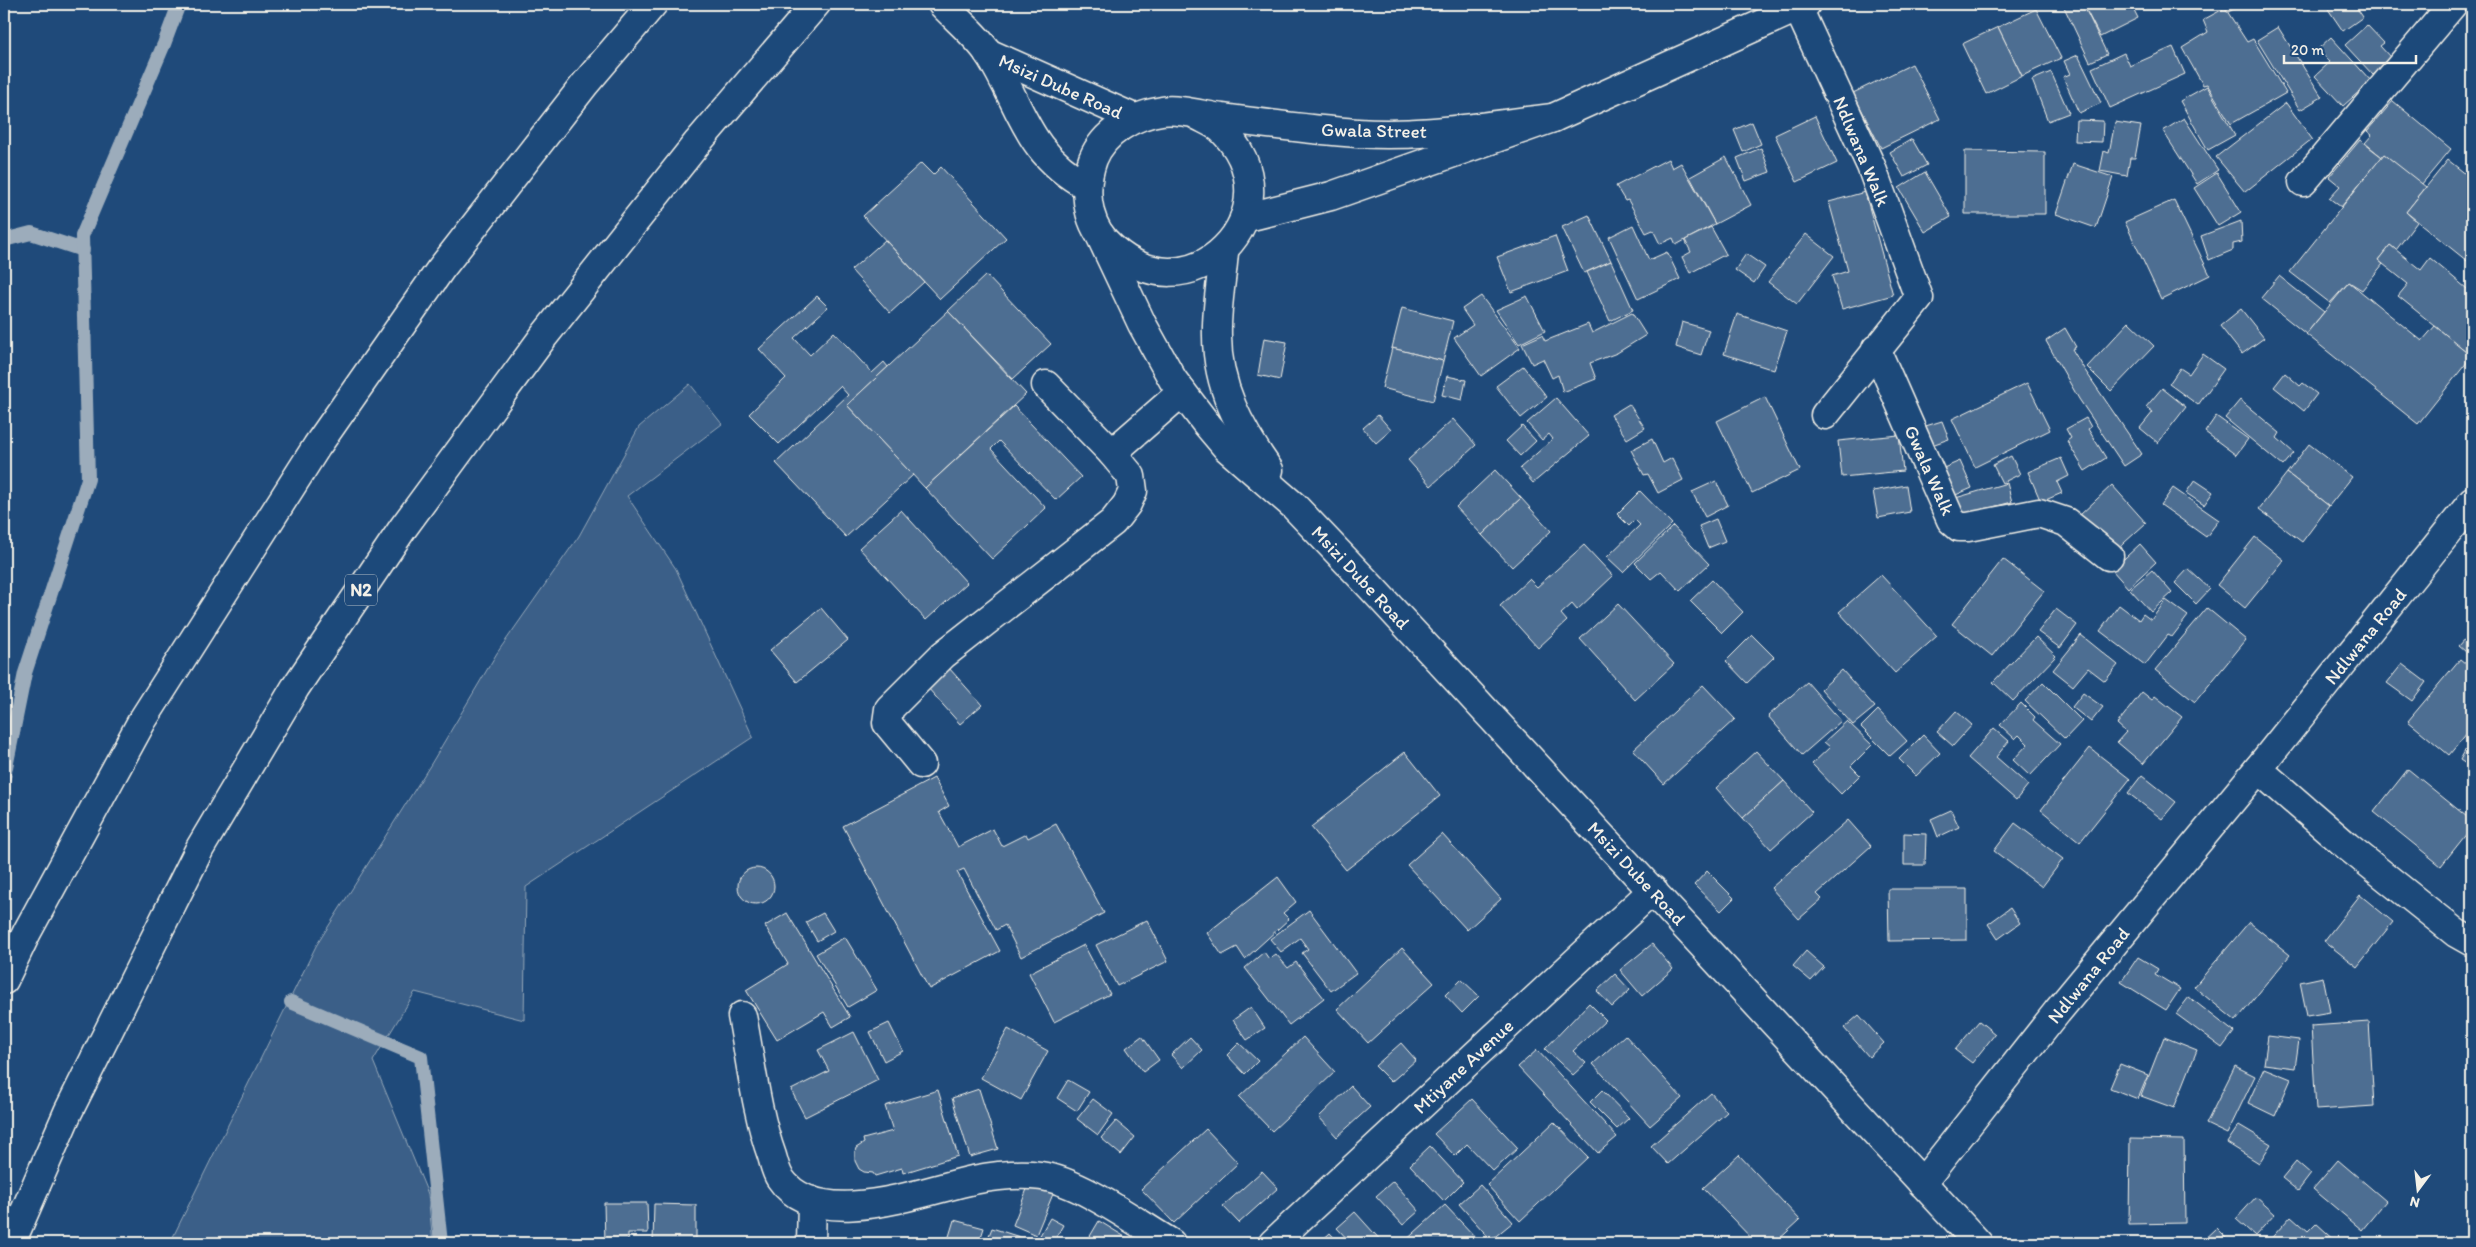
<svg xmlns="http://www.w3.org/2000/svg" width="2476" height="1247" font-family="Itim,sans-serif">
<rect width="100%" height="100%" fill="#1f4a7a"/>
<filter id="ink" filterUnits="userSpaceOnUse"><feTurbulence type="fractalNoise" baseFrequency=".02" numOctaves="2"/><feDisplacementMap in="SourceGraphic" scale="10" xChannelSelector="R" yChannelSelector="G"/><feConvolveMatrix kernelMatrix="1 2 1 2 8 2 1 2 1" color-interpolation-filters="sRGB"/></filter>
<g filter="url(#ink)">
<polygon fill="#3a5f88" stroke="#97a8b8" points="690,384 722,424 627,496 676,569 753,737 526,887 524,1020 415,992 373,1061 428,1194 433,1243 170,1243 316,946 431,764 497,653 579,536 639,427"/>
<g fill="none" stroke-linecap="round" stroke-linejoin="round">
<g stroke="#9cacbb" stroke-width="14">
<polyline points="4,240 31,233 83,250"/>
<polyline points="4,777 25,673 88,479 82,236 164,44 179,4"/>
<polyline points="291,1002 421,1057 441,1243"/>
</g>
</g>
<g fill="#4d6e92" stroke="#f4f1e8">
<polygon points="2070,4 2083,4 2107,54 2090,62 2064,7"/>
<polygon points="2083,4 2131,4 2138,18 2100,37"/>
<polygon points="2225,4 2244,4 2228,12"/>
<polygon points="2336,4 2354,4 2363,17 2343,31 2328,9"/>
<polygon points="2225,8 2247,42 2253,39 2286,93 2231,124 2207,84 2203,85 2182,48 2208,32 2203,20"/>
<polygon points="2036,9 2061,58 2022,76 1998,27"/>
<polygon points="2367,25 2384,43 2380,46 2391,58 2373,75 2345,45"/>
<polygon points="1998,27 2022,76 1986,94 1962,44"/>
<polygon points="2278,27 2322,97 2300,110 2257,40"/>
<polygon points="2331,37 2371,81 2343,106 2315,76 2330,62 2318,49"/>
<polygon points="2173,47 2185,74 2110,108 2092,68 2124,53 2130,66"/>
<polygon points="2078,55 2101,103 2079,113 2063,77 2070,74 2064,61"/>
<polygon points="1912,64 1940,119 1881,148 1853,93"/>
<polygon points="2051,72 2069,113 2048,121 2032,80"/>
<polygon points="2207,86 2235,135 2208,150 2180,101"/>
<polygon points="2393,101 2451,149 2421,185 2384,154 2382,157 2365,143 2372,135 2367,131"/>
<polygon points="2286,103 2312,139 2245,192 2216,157"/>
<polygon points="1815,116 1837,163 1797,182 1775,135"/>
<polygon points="2184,118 2218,170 2197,184 2163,131"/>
<polygon points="2076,120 2103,121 2102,142 2075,141"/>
<polygon points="1752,122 1761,144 1743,152 1734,130"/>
<polygon points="2115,122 2141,126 2135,158 2130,158 2127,176 2100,171 2104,151 2109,153"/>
<polygon points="1912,139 1927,165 1904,177 1890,152"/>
<polygon points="2360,140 2382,157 2341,207 2329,198 2340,186 2329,177"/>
<polygon points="1761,148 1770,172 1746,181 1737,158"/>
<polygon points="1965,151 2045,152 2045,214 1965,214"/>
<polygon points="2384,154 2426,187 2406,212 2417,222 2396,250 2390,245 2378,260 2383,264 2362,290 2349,282 2330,303 2290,272"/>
<polygon points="1726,157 1751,205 1715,224 1690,177"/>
<polygon points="1668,159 1672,168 1681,163 1715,224 1676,245 1673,238 1660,244 1653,230 1646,233 1628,200 1625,201 1616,186"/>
<polygon points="2448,160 2472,179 2472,265 2406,212"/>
<polygon points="921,163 933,175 941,167 1006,238 940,299 863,216"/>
<polygon points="2073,164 2113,177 2096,228 2056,214"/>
<polygon points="1925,172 1951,217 1925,232 1899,188"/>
<polygon points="2217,173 2241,212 2218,226 2194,188"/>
<polygon points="1865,192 1893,295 1842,309 1832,276 1848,271 1829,202"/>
<polygon points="2174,200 2210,275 2161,299 2125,222"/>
<polygon points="1589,215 1611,261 1584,273 1562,227"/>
<polygon points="2241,221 2242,242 2233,244 2233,250 2209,260 2201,236"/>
<polygon points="1633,225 1649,260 1667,252 1680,279 1638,299 1609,237"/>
<polygon points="1711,227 1726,254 1690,273 1682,257 1691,252 1685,240"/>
<polygon points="1806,234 1834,256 1797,304 1768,282"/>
<polygon points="1555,236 1568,271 1511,292 1497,257"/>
<polygon points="885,240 924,282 890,313 851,270"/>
<polygon points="2390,245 2421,270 2430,258 2472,293 2472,356 2398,296 2408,284 2378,260"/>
<polygon points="1746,254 1765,267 1754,283 1735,270"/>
<polygon points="1611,261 1633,310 1610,321 1587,272"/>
<polygon points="986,275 1051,344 1013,379 948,311"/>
<polygon points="2279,276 2324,312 2306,334 2261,298"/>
<polygon points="2349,282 2422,341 2435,326 2472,356 2418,424 2306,334"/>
<polygon points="817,296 828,307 794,338 810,355 834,332 872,373 884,362 888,367 847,405 913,475 846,537 776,463 848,395 840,386 779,444 749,414 786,378 759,349"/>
<polygon points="1481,296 1520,348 1481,376 1454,338 1473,325 1462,309"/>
<polygon points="1527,296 1545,331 1519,344 1496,310"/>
<polygon points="1402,308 1453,321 1443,361 1392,348"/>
<polygon points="2241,309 2264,338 2242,354 2220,326"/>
<polygon points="948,311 1026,394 925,488 847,405"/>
<polygon points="1632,313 1646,335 1617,353 1590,363 1596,379 1563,392 1558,375 1552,378 1543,359 1532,364 1522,344 1542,335 1545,341 1588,324 1592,333"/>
<polygon points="1737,314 1787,331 1774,370 1724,354"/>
<polygon points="1682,322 1709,330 1701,355 1676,347"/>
<polygon points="2129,322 2154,346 2111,391 2087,367"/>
<polygon points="2065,328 2076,347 2072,349 2084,369 2142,454 2124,466 2079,399 2046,341"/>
<polygon points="1264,338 1287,342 1280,380 1258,375"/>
<polygon points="1392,348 1443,361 1433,401 1382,388"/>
<polygon points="2203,354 2224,369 2198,405 2169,384 2180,368 2189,374"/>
<polygon points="1523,366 1547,397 1521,418 1496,386"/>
<polygon points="2285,373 2300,386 2303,383 2317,394 2304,411 2274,387"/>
<polygon points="1447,376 1466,380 1462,400 1442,395"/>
<polygon points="2027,383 2050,430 1975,467 1952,419"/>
<polygon points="2162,388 2186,407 2158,443 2140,428 2153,412 2146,407"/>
<polygon points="1765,397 1800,470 1752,493 1717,421"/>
<polygon points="1556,398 1589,436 1533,483 1520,468 1553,439 1549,434 1542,440 1527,423"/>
<polygon points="2240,400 2280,433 2277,438 2294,453 2283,466 2225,418"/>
<polygon points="1629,404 1645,428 1627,439 1611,415"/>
<polygon points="1014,406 1081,477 1056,500 999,441 991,449 1046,508 992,559 925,488"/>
<polygon points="1378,415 1391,430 1376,443 1363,428"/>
<polygon points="2216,416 2248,439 2236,455 2205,432"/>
<polygon points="2086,418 2091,427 2088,429 2106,458 2085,471 2067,441 2071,438 2066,429"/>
<polygon points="1453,419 1476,445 1431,486 1408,460"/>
<polygon points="1942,421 1949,439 1926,447 1919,428"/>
<polygon points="1522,426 1536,441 1520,456 1506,441"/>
<polygon points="1899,435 1903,471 1842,477 1838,441"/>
<polygon points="1652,439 1663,463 1672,458 1683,480 1658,493 1648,474 1644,475 1631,450"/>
<polygon points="2309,444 2352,477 2329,506 2287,473"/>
<polygon points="2011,456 2020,474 2002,483 1993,465"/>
<polygon points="2061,458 2069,476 2057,482 2062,493 2041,502 2028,472"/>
<polygon points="1960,461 1972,488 1951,497 1939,470"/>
<polygon points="1495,470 1521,498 1482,535 1456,507"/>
<polygon points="2287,473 2329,506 2302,542 2259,509"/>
<polygon points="2195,480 2213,492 2204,505 2186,493"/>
<polygon points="1716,481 1728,505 1705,517 1692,492"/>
<polygon points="2007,483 2012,502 1989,508 1991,513 1959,522 1952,499"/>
<polygon points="1906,485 1910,512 1878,518 1873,491"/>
<polygon points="2112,485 2146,523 2113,553 2079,516"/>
<polygon points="2173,488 2219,520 2206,537 2161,505"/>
<polygon points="1640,491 1672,524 1623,572 1607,557 1640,525 1635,520 1629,526 1617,514"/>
<polygon points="1521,498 1551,531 1512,567 1482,535"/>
<polygon points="901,510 967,583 926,620 859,548"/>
<polygon points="1716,519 1725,541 1708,548 1699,526"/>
<polygon points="1673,526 1709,564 1680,591 1661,571 1651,579 1635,563"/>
<polygon points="2255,537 2284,560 2245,608 2217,585"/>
<polygon points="2140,544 2156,562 2128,588 2112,570"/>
<polygon points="1584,545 1613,576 1577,610 1572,604 1561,614 1567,621 1538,648 1500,606 1529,579 1537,587"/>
<polygon points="2003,559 2044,591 1992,656 1952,624"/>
<polygon points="2188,569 2210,589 2196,604 2175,583"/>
<polygon points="2152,570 2172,593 2151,612 2130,589"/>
<polygon points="1881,575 1937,636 1895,673 1839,612"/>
<polygon points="1712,580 1743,612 1722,633 1690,601"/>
<polygon points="2166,600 2188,616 2172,637 2168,635 2145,665 2100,631 2119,605 2139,620 2143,614 2151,620"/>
<polygon points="1618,604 1674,664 1635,700 1580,639"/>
<polygon points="821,608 848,640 797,682 770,650"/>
<polygon points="2207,608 2246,640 2195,702 2155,670"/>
<polygon points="2056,609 2077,625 2060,648 2038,632"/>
<polygon points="2472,631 2472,657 2459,646"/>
<polygon points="1752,635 1774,657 1747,683 1726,661"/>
<polygon points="2081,635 2118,665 2105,681 2088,668 2073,686 2053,670"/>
<polygon points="2036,637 2056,656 2013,701 1993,682"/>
<polygon points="2460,659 2472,669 2472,727 2449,755 2408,721"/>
<polygon points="2402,664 2426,682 2412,701 2387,683"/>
<polygon points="949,668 982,705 960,724 927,687"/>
<polygon points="1842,670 1875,707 1853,725 1821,689"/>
<polygon points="1807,682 1841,721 1802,755 1768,716"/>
<polygon points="2043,682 2082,721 2065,739 2025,701"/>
<polygon points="1703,685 1735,719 1664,784 1633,750"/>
<polygon points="2142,692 2152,700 2155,696 2182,717 2143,764 2117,742 2126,732 2117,724"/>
<polygon points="2083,693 2103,707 2091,722 2072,707"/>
<polygon points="2021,703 2035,717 2033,720 2060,744 2030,776 2013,760 2028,744 2019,735 2015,739 2000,725"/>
<polygon points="1878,710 1907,741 1890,756 1861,727"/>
<polygon points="1956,711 1972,725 1953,746 1937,732"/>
<polygon points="1847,721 1872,745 1851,766 1860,775 1841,794 1812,764 1830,747 1824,742"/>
<polygon points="1994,728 2009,741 1996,757 2028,785 2016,800 1968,758"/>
<polygon points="1923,735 1940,753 1916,776 1899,759"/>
<polygon points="2472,738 2472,768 2460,760"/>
<polygon points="2090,748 2130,779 2080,842 2041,810"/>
<polygon points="1756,751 1784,781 1743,818 1716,788"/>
<polygon points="1405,752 1440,796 1346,870 1311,827"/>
<polygon points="2408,769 2472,821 2472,827 2441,866 2374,812"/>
<polygon points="2142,775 2176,802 2162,819 2128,793"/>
<polygon points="934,778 949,806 939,812 958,847 993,829 1002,846 1026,834 1028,838 1056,824 1104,913 1021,957 1005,925 996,930 964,869 957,872 1000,951 929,989 843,826"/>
<polygon points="1784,781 1812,812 1771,849 1743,818"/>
<polygon points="1951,810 1959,827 1938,837 1931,819"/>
<polygon points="1848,820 1871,846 1817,894 1822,899 1799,919 1771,888"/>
<polygon points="2015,823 2063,859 2042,887 1994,851"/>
<polygon points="1904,833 1926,834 1925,865 1904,865"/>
<polygon points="1442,834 1501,899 1467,930 1407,865"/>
<circle cx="756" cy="886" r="18"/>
<polygon points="1707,871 1734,898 1721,911 1694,885"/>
<polygon points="1278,877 1296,902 1283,913 1289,919 1245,959 1237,947 1222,955 1207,933"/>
<polygon points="1888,889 1967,889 1967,940 1889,941"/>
<polygon points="2360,895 2393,922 2357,967 2324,941"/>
<polygon points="2010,908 2020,923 1998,939 1988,924"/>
<polygon points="1309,910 1356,973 1331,991 1302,953 1308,949 1300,938 1281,952 1270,939"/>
<polygon points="787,913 850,1017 833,1027 824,1012 777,1040 746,990 788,964 765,926"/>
<polygon points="823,913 834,931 817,941 806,922"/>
<polygon points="1147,920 1168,961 1117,986 1096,945"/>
<polygon points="2249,922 2290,955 2236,1021 2194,987"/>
<polygon points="845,937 877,990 848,1007 816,954"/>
<polygon points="1652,944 1673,969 1642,996 1620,970"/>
<polygon points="1084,945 1110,994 1054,1022 1029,973"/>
<polygon points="1402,948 1434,983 1368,1043 1337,1009"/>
<polygon points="1806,951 1824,967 1811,981 1793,966"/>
<polygon points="1264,952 1269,959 1276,954 1288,968 1296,962 1324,998 1289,1025 1245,968"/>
<polygon points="2138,957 2158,969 2155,974 2180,989 2166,1010 2121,982"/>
<polygon points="1615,974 1630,990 1612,1007 1597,991"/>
<polygon points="2323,977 2330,1012 2307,1016 2300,982"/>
<polygon points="1461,979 1479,996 1462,1013 1445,995"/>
<polygon points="2189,997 2234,1032 2222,1048 2176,1014"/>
<polygon points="1589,1003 1606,1020 1573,1051 1586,1063 1573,1075 1545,1049"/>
<polygon points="1251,1007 1265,1028 1247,1040 1233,1020"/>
<polygon points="1859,1015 1884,1043 1869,1057 1844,1028"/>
<polygon points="1979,1021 1995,1034 1972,1063 1955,1050"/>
<polygon points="2369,1022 2374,1106 2316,1110 2311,1026"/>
<polygon points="889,1023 903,1051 884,1061 870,1032"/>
<polygon points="1008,1029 1048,1051 1021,1100 981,1078"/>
<polygon points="854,1032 878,1080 805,1117 791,1090 829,1071 818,1050"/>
<polygon points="1625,1035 1682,1098 1650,1126 1593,1064"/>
<polygon points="1142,1036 1159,1060 1143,1072 1126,1048"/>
<polygon points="2268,1036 2299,1040 2295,1068 2264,1064"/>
<polygon points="1190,1037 1202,1050 1183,1068 1171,1055"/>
<polygon points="1303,1037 1335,1072 1272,1131 1239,1097"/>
<polygon points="2164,1037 2197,1050 2174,1108 2141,1096"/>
<polygon points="1239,1043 1258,1061 1245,1074 1227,1055"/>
<polygon points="1401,1043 1416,1060 1391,1082 1375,1066"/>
<polygon points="1537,1050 1617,1137 1598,1153 1518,1067"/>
<polygon points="2120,1064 2148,1075 2138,1099 2110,1088"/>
<polygon points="2235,1066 2255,1076 2227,1134 2206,1124"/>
<polygon points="2264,1068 2291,1079 2275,1116 2248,1103"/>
<polygon points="1068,1080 1089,1092 1077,1111 1057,1098"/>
<polygon points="1351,1086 1370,1107 1337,1137 1319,1117"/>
<polygon points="979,1089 998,1149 970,1157 952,1098"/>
<polygon points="938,1090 958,1156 903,1173 902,1168 875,1176 873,1173 864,1172 859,1169 855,1161 855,1152 856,1148 864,1143 863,1139 893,1131 885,1106"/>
<polygon points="1602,1090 1629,1118 1617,1129 1590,1102"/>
<polygon points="1711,1093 1727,1112 1668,1164 1651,1146"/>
<polygon points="1093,1099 1113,1114 1098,1135 1077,1119"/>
<polygon points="1472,1099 1518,1148 1493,1171 1467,1144 1455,1156 1434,1134"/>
<polygon points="1116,1121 1135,1137 1121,1155 1101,1138"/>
<polygon points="1554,1122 1588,1157 1520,1221 1487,1185"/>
<polygon points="2239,1125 2271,1144 2259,1163 2227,1143"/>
<polygon points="1206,1129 1238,1163 1174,1223 1141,1189"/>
<polygon points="2130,1139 2184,1140 2185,1223 2129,1224"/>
<polygon points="1430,1146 1463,1182 1444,1201 1410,1165"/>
<polygon points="1739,1155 1800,1220 1775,1243 1756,1243 1703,1188"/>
<polygon points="2338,1160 2386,1201 2362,1230 2313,1189"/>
<polygon points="2296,1161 2311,1174 2298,1191 2282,1178"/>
<polygon points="1262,1171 1278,1188 1239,1223 1223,1206"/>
<polygon points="1393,1181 1419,1211 1403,1225 1376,1196"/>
<polygon points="1029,1184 1053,1194 1036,1235 1013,1225"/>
<polygon points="1480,1185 1513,1222 1491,1240 1459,1204"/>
<polygon points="2256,1197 2275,1214 2255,1236 2236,1219"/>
<polygon points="604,1203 647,1203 648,1233 628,1233 628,1243 605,1243"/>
<polygon points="654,1204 696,1205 696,1243 653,1243"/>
<polygon points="1445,1205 1477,1239 1473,1243 1403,1243"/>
<polygon points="1355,1212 1383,1243 1351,1243 1337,1228"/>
<polygon points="2291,1216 2308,1231 2316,1223 2338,1243 2267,1243"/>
<polygon points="1050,1218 1063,1225 1053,1243 1039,1237"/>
<polygon points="954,1220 984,1228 979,1243 947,1243"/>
<polygon points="1099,1221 1135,1243 1086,1243"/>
<polygon points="992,1228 1038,1243 986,1243"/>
<polygon points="2216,1228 2231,1243 2200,1243"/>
<polygon points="1330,1233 1339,1243 1319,1243"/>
<polygon points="890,1240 913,1243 890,1243"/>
</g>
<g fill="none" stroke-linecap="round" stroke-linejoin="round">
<defs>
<g id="minor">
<path d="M 942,4 C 957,20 977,36 989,54 C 1023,108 1025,152 1087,186"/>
<polyline points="1798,8 1871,166 1919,298 1825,415"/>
<polyline points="988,53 1134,118"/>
<path d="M 1195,114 C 1203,119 1214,123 1221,129 C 1303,209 1188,329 1105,241 C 1086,220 1083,186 1093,159 C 1104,132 1134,115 1162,111 C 1178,108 1205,116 1222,118 C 1267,124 1312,130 1357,133 C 1422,138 1488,125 1553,118"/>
<polyline points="2303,182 2453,4"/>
<polyline points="1244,218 1331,196 1553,118 1806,4"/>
<polyline points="1100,235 1142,324 1173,380 1205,422 1227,448 1294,506 1371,587 1978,1243"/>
<path d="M 1224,252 C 1222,279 1216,308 1217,336 C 1217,387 1240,429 1269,470"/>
<polyline points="1876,349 1951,520 1959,527 1968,527 2039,513 2066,522 2109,556"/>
<polyline points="1112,453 1182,392"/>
<polyline points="921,764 887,723 889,709 943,655 1113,522 1127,504 1133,491 1131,476 1112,453 1046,385"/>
<polyline points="2258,769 2347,846 2456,933 2472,942"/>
<path d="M 742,1016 C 751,1062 756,1112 772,1156 C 774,1163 776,1172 780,1178 C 817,1233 922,1191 973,1180 C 994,1176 1019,1173 1041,1176 C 1080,1181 1137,1223 1171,1243"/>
<polyline points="1922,1183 2057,1012 2258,769 2472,502"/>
<polyline points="811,1243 812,1201"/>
<polyline points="1273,1243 1653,890"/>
</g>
<g id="highway">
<polyline points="4,980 27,932 142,721 317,446 440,270 585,84 653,4"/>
<polyline points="11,1243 68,1112 200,848 295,688 403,528 544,336 698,142 816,4"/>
</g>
</defs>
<use href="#minor" stroke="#f4f1e8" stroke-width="31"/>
<use href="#highway" stroke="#f4f1e8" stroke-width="31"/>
<use href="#minor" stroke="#1f4a7a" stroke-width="28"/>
<use href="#highway" stroke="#1f4a7a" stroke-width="28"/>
</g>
</g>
<g text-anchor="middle" stroke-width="4.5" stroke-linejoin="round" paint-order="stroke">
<rect fill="#1f4a7a" stroke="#b4bfc7" stroke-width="1" x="345" y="574.5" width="32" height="31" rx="4"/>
<g font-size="18" font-weight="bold" fill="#f4f1e8">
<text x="361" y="596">N2</text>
</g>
<g font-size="19" fill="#f4f1e8" stroke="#1f4a7a">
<text transform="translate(1061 86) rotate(24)" y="7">Msizi Dube Road</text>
<text transform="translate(1374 130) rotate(1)" y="7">Gwala Street</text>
<text transform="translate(1862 151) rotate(67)" y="7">Ndlwana Walk</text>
<text transform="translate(1930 470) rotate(66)" y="7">Gwala Walk</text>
<text transform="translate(1361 577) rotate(47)" y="7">Msizi Dube Road</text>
<text transform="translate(2365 636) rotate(-51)" y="7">Ndlwana Road</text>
<text transform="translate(1637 873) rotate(47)" y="7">Msizi Dube Road</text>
<text transform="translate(2088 975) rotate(-51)" y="7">Ndlwana Road</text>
<text transform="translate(1463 1066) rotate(-43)" y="7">Mtiyane Avenue</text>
</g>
</g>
<rect width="2476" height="1247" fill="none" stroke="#1f4a7a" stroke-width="20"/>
<rect x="10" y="10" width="2456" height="1227" fill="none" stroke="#f4f1e8" stroke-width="2" filter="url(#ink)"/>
<g transform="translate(2418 1190) rotate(195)" stroke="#1f4a7a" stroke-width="4" paint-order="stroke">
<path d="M0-4L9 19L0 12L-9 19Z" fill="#f4f1e8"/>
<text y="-8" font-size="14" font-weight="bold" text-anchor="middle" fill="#f4f1e8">N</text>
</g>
<path d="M2284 55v8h132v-8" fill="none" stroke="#f4f1e8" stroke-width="2.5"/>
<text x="2291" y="55" font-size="15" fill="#f4f1e8" stroke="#1f4a7a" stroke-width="4" paint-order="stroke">20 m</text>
</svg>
